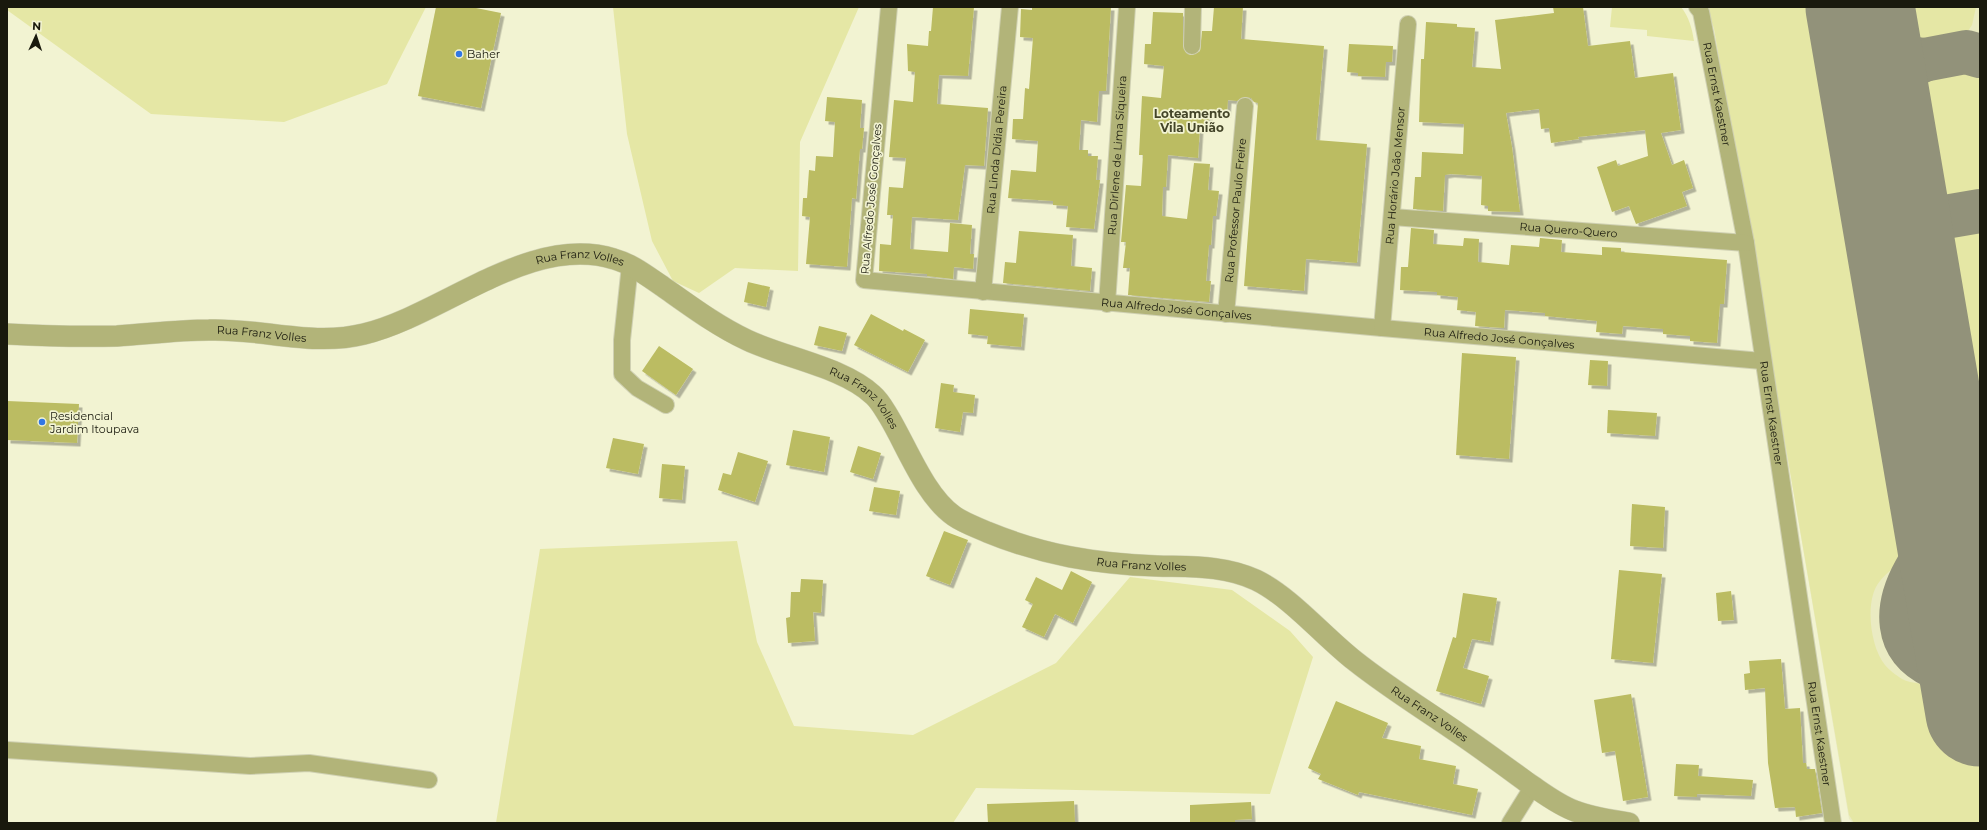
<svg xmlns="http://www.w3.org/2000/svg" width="1987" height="830" font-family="Montserrat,sans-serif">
<defs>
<filter id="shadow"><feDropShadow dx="3.5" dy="3.5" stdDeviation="0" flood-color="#0004"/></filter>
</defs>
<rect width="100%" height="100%" fill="#f2f3d2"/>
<polygon fill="#eaebc2" points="1711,7 1980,7 1980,823 1853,823 1849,819"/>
<g fill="#e5e7a5">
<polygon points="7,7 426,7 387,84 284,122 151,114 7,10"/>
<polygon points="613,7 859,7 800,142 798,271 735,268 699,293 673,281 652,241 627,134"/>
<path d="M 1612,7 L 1681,7 C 1689,17 1692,28 1694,41 L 1647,36 L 1647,30 L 1610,27 Z"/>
<path d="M 1707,7 L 1824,7 L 1913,538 C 1913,557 1890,568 1880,581 C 1864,599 1870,647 1885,665 C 1889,670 1896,675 1902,679 C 1912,685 1926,682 1937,687 L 1940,693 L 1947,736 L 1980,730 L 1980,823 L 1854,823 L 1849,815 L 1714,29 Z"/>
<polygon points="1898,7 1976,7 1972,25 1966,34 1921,45 1909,40 1904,35"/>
<path d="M 1962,70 L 1969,70 L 1980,76 L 1980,192 C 1962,196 1945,204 1930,190 L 1912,96 C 1924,74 1940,75 1962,70 Z"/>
<path d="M 1980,230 L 1980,495 L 1941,252 C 1948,230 1960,232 1980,230 Z"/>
<polygon points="737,541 757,642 794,726 913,735 1056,663 1130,577 1232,590 1290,631 1313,657 1270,794 976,788 953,823 496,823 540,549"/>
</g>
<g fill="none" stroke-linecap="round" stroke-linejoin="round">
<g stroke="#92927a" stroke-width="44">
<path d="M 1861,12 C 1872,53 1884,55 1924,60"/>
<polyline points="1880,124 1880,100 1883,91 1894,78 1908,67 1924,60 1966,52 1980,56"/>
<polyline points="1898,225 1980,211"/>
<path d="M 1943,490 C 1943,503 1945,518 1941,530 C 1936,546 1923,556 1915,571 C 1895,607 1893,647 1935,667 C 1948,674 1962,678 1975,683"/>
</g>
<polyline stroke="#92927a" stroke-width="109" points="1860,7 1980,712"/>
</g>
<g fill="#bbbc62" filter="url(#shadow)">
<polygon points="436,7 471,7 501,13 481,108 418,96"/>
<polygon points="933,7 974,7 968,76 939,75 937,104 988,108 984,166 965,165 958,220 912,217 910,249 948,252 950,223 972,225 970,254 974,254 973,269 954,267 953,279 927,276 927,274 879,271 880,244 891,245 893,215 887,215 889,187 903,188 906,158 889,157 894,100 913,102 915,72 908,71 907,44 928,46 929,31 931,31"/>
<polygon points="1032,7 1111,7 1106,91 1099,91 1097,122 1081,120 1079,150 1088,150 1088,156 1098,156 1096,180 1100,180 1094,229 1066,227 1068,206 1053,205 1053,201 1008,198 1011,170 1036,172 1038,141 1012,139 1013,119 1023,119 1025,88 1029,89 1033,38 1020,37 1021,9 1032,10"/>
<polygon points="1214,7 1243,7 1241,39 1324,46 1316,140 1367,144 1357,263 1306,259 1304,291 1244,286 1258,103 1254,102 1251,98 1245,97 1237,101 1228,100 1227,114 1209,113 1208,127 1200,127 1198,158 1168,155 1166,187 1163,187 1162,216 1187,219 1194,163 1210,164 1208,190 1219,191 1216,216 1213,216 1211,245 1209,245 1206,281 1211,281 1209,302 1128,295 1130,268 1123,268 1126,242 1121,242 1126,185 1141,186 1143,155 1139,155 1142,96 1161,98 1164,66 1144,64 1145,44 1151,44 1153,12 1183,13 1183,46 1187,54 1192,55 1200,51 1202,31 1212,31"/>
<polygon points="1553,7 1583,7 1588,46 1630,41 1635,78 1673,73 1681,130 1661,133 1672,165 1684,160 1693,188 1682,192 1687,206 1636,224 1629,206 1612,212 1597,167 1616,160 1618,166 1648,156 1645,130 1578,137 1579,139 1551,143 1549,128 1541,129 1539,109 1506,113 1512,147 1520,212 1488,211 1488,206 1481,205 1482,176 1451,174 1445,175 1443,211 1413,209 1415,177 1421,177 1422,152 1463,154 1464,124 1419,122 1421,59 1424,59 1426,22 1457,24 1457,27 1475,28 1472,67 1501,69 1495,20 1554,13"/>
<polygon points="1349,44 1393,46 1392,62 1386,62 1385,77 1358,76 1358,73 1347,72"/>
<polygon points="827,97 862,100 860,128 864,128 862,149 860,149 856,199 852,198 847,267 806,264 810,217 802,216 803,198 807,198 809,170 815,171 816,156 833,157 835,122 825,121"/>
<polygon points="1411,228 1434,230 1433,244 1463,246 1464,238 1479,239 1478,262 1509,265 1511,245 1539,247 1540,238 1562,240 1561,252 1602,255 1602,247 1621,248 1621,252 1727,260 1724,304 1720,304 1717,343 1690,341 1690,336 1663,334 1663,329 1623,326 1622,334 1596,332 1597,321 1545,316 1545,313 1505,310 1504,328 1475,326 1476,312 1457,310 1458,297 1437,295 1437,292 1400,290 1401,267 1408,267"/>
<polygon points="1019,231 1073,235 1071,266 1092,268 1090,291 1003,283 1005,262 1016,263"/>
<polygon points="748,282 770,287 766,307 744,302"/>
<polygon points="970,309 1024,314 1021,347 987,344 988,336 968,334"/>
<polygon points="871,314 903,331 904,329 925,340 908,372 854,345"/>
<polygon points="819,326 847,333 842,351 814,345"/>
<polygon points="659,346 693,369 676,395 642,371"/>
<polygon points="1462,353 1516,357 1509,459 1456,455"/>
<polygon points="1590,360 1608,361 1607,386 1588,385"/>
<polygon points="941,383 954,385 953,392 975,395 973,413 963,412 960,432 935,428"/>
<polygon points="7,401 79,404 77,443 7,440"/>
<polygon points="1608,410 1657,413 1655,436 1607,433"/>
<polygon points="793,430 830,437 824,472 786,465"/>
<polygon points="613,438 644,444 638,474 606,468"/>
<polygon points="858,446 881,453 873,479 850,472"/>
<polygon points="738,452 768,461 755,502 718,490 723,473 731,475"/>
<polygon points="662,464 685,466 682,500 659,498"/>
<polygon points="874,487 900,491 896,515 869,511"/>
<polygon points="1632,504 1665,507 1663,548 1630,546"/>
<polygon points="944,531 968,540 950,585 926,576"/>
<polygon points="1619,570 1662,574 1653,663 1611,659"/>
<polygon points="1071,571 1092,582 1073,623 1055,614 1044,637 1022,627 1033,604 1025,600 1036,577 1062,590"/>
<polygon points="801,579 823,580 821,613 813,612 815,641 788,643 786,618 790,617 791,592 800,592"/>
<polygon points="1731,591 1734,620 1718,621 1716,593"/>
<polygon points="1463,593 1497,598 1490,642 1472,639 1463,668 1489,676 1481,704 1436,691 1453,637 1456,638"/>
<polygon points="1781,659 1785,709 1800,708 1803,763 1806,763 1807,769 1815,769 1822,813 1796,817 1795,807 1775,808 1768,763 1765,688 1745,690 1744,674 1750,673 1749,661"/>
<polygon points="1631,694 1648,797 1623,801 1615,751 1602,753 1594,700"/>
<polygon points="1336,701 1388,723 1382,738 1421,746 1419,759 1456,766 1453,784 1478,789 1472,815 1359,792 1358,795 1318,779 1321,774 1308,768"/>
<polygon points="1676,764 1699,765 1698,776 1753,780 1751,796 1697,794 1697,797 1674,796"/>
<polygon points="1074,801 1075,822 988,823 987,804"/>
<polygon points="1251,802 1252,819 1235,820 1235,823 1190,823 1190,805"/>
</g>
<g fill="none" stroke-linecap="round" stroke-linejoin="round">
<defs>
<g id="minor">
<path id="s1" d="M 889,7 L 864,280 L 1382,328 L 1762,361"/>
<path id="s2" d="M 1697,7 L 1701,12 L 1746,243 L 1833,823"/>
<polyline points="1192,46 1193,7"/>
<path id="s3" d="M 1392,217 L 1746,243"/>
<polyline points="630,265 622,340 622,374 637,388 666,405"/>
<path id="s4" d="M 983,292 L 1010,7"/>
<path id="s5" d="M 1107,304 L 1127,7"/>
<path id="s6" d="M 1226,314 L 1245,106"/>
<path id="s7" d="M 1382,328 L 1408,24"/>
<polyline points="7,750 250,766 309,763 429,780"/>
<polyline points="1510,823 1533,786"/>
</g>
<g id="tertiary">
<path id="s8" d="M 7,334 C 44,336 80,337 117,336 C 148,334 178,330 209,330 C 261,328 312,347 364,334 C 443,315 530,233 614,259 C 632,264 647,276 662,286 C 689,305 717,326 747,340 C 785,358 843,367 873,395 C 880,401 884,409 889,417 C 907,447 925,496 954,516 C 964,523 976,527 987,532 C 1043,555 1096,564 1157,566 C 1191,567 1224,565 1256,580 C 1291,597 1324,637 1355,661 C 1389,688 1425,710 1461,735 C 1483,750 1506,767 1528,783 C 1543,793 1558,805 1575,811 C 1592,818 1611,820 1629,823"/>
</g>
</defs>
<use href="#minor" stroke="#cfd0b2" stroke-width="18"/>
<use href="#tertiary" stroke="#cfd0b2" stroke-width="22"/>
<use href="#minor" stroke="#b2b479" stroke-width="16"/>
<use href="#tertiary" stroke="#b2b479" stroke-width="21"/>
</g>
<g fill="#3177e4" stroke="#f2f3d2" stroke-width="1.5">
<circle cx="459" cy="54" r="4"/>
<circle cx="42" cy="422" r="4"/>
</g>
<g text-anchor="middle" stroke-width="3.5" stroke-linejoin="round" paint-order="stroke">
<g font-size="11" fill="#19190d" stroke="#f2f3d2" text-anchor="start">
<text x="467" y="58">Baher</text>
<text x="50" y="420">Residencial<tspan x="50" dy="13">Jardim Itoupava</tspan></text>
</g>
<g font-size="11" fill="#19190d" stroke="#f2f3d2">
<text dy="4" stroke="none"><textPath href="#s2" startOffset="90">Rua Ernst Kaestner</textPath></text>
<text dy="4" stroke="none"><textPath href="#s4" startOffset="143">Rua Linda Dídia Pereira</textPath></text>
<text dy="4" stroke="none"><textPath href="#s5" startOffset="149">Rua Dirlene de Lima Siqueira</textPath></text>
<text dy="4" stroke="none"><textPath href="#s7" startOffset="153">Rua Horário João Mensor</textPath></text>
<text transform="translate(871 199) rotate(-85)" y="4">Rua Alfredo José Gonçalves</text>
<text dy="4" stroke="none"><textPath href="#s6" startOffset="104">Rua Professor Paulo Freire</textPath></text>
<text dy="4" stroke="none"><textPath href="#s3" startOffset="177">Rua Quero-Quero</textPath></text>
<text dy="4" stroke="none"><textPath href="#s8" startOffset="590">Rua Franz Volles</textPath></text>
<text dy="4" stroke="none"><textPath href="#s1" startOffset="588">Rua Alfredo José Gonçalves</textPath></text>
<text dy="4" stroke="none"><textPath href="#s8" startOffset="255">Rua Franz Volles</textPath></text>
<text dy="4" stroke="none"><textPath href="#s1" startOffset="912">Rua Alfredo José Gonçalves</textPath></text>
<text dy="4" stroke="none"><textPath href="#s8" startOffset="914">Rua Franz Volles</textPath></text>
<text dy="4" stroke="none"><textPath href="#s2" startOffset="414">Rua Ernst Kaestner</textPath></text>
<text dy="4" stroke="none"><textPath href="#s8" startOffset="1261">Rua Franz Volles</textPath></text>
<text dy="4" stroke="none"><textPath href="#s8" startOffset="1597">Rua Franz Volles</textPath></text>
<text dy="4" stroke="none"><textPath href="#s2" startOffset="738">Rua Ernst Kaestner</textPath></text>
</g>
<g font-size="12" font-weight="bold" fill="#434428" stroke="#f2f3d2">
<text x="1192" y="118">Loteamento<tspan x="1192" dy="14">Vila União</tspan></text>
</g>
</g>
<rect width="1987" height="830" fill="none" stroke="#19190d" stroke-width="16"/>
<g transform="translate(36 36) rotate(3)" stroke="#f2f3d2" stroke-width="3" paint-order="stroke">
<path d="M0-3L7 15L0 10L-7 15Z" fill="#19190d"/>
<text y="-6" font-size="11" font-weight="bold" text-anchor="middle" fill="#19190d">N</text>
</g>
</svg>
